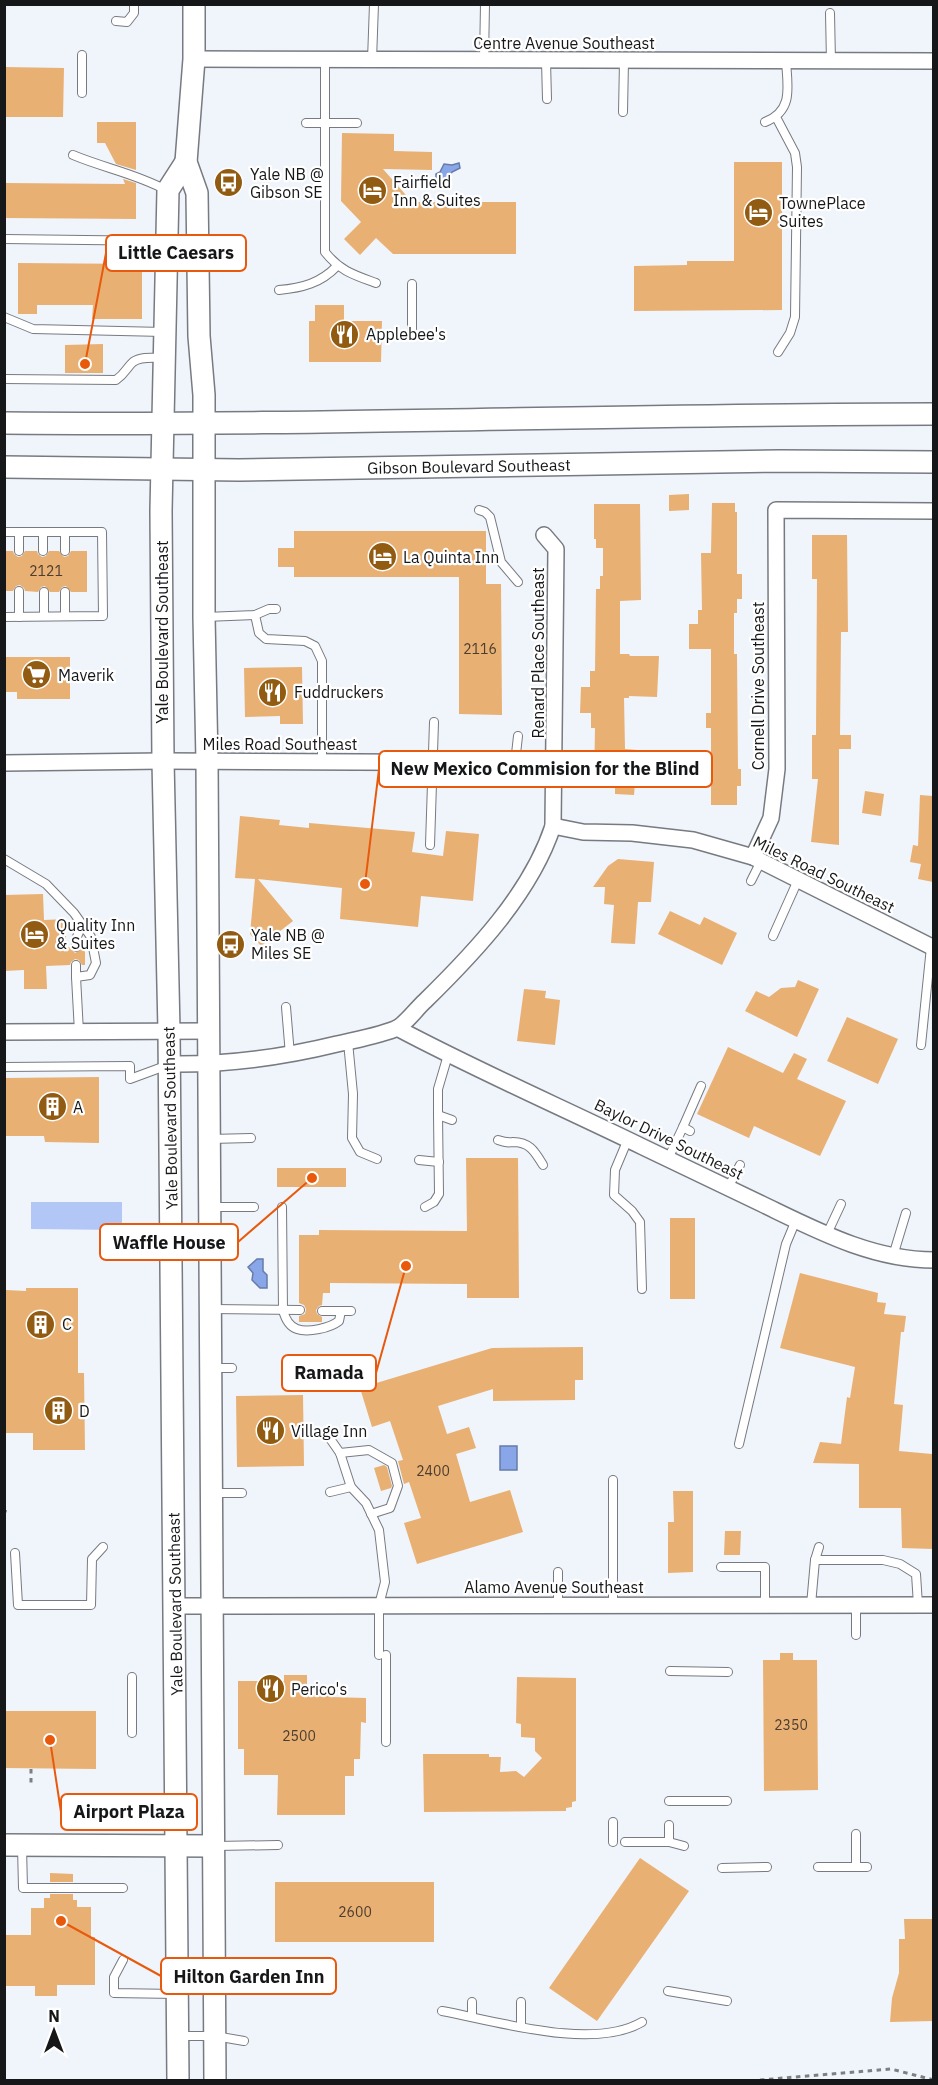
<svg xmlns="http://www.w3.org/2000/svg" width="938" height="2085" font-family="'IBM Plex Sans',sans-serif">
<rect width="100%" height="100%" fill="#f0f4fb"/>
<polygon fill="#b2c7f6" points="31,1202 122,1202 122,1230 31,1229"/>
<g fill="#89a6e8" stroke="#667baa" stroke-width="1.5">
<polygon points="459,163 460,168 452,172 448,180 439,182 436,180 436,174 440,172 444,164 452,165"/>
<polygon points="257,1259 263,1259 263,1271 267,1275 267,1288 260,1288 252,1280 253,1273 248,1267"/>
<rect x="500" y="1446" width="17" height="24"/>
</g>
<g fill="#e9b073">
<polygon points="4,67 64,68 63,117 4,117"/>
<polygon points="97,122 136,122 136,170 116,164 105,143 97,143"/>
<polygon points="342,133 394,134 394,151 432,152 432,170 383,169 412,202 516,202 516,254 393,254 376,238 360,255 344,239 361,222 341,201"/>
<polygon points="734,162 782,162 782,310 634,311 634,266 687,265 687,261 734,261"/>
<polygon points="123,179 136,183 136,219 5,218 5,183 125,184"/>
<polygon points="18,263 142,264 142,319 92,319 93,305 37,305 37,314 18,314"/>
<polygon points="315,305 344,305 344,321 382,321 381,362 309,362 309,321 315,321"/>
<polygon points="103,344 103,373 65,373 65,345"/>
<polygon points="689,494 689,510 669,511 669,495"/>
<polygon points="712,503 735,503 735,512 737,512 737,574 742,574 742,599 737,599 737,613 734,613 734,654 737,654 738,769 741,769 741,786 737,786 737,805 711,805 711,774 703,774 703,760 711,760 711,728 706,728 706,713 711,713 711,649 689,649 689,624 698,624 698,610 702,610 701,553 711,553"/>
<polygon points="594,504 640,504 641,600 620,601 620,654 629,654 630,656 659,656 657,697 629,696 629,698 624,698 625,749 637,750 636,768 655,768 655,784 635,783 634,795 615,794 615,787 594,787 595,728 591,728 591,713 580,713 581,687 590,687 590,671 595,671 596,589 600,589 600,576 603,576 603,548 596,548 596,539 594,539"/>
<polygon points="294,531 486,531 486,584 501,584 502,715 459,714 459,577 294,577 294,567 278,567 278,548 294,548"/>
<polygon points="812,535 847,535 848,632 841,632 840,735 851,735 851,749 839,749 839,845 811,842 818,779 812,779 812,735 816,735 817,579 812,579"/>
<polygon points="4,551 13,551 14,554 18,557 22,556 25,551 37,551 38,554 42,557 46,556 49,551 59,551 64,557 68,556 71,551 87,551 87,592 71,592 66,586 62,587 59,592 50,592 45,586 41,587 38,592 25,591 24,588 20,585 16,586 13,591 4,591"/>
<polygon points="4,657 70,657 70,699 17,699 17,692 4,692"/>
<polygon points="302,667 303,724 280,724 280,716 245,717 244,668"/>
<polygon points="865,791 884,794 881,816 862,813"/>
<polygon points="920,795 933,796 933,882 918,879 921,864 910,862 913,845 918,846"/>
<polygon points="240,816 280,820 279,825 309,828 309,823 415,832 412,852 443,856 446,831 479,834 473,901 421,896 418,927 340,919 342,888 258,879 293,921 261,946 250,934 255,879 235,878"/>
<polygon points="618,859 654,862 651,902 638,902 635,944 611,943 614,905 604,904 605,887 593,887 608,866"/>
<polygon points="43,894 44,920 66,919 66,947 70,947 75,953 85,947 85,965 82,965 79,960 75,959 71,962 70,965 46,966 47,989 24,989 24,970 4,971 4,895"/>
<polygon points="670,911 700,925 704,917 737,933 722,965 658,934"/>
<polygon points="798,980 819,989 797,1037 745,1011 756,991 769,997 781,988 795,987"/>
<polygon points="524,989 546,991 545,998 560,1000 555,1045 517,1041"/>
<polygon points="847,1017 898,1039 878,1084 827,1061"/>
<polygon points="728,1047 783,1073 794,1053 807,1059 797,1079 846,1101 820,1156 754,1126 749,1138 697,1114"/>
<polygon points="99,1077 99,1143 45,1142 44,1136 4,1136 4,1078"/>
<polygon points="466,1158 518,1158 519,1298 467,1298 467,1284 330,1283 330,1293 323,1293 322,1305 319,1306 316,1310 317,1314 322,1317 322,1322 299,1322 299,1316 305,1314 306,1309 304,1305 299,1303 299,1235 319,1235 319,1230 467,1231"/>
<rect x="277" y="1168" width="69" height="19"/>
<rect x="670" y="1218" width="25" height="81"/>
<polygon points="800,1273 878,1293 877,1302 886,1303 884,1314 906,1316 904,1332 901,1332 894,1404 903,1405 899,1451 932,1454 933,1549 902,1548 901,1508 859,1508 859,1464 813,1463 820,1442 841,1444 847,1397 850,1398 855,1367 780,1348"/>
<polygon points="26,1288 78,1288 78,1373 84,1373 85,1450 33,1450 33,1433 4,1433 4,1296 6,1296 6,1290 26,1291"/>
<polygon points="583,1347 583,1380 575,1380 575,1400 493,1401 493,1389 438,1406 447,1434 469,1427 476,1448 456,1454 470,1502 510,1490 523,1532 417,1564 404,1523 421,1518 409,1482 404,1484 398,1461 403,1460 390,1421 372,1427 360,1388 492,1348"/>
<polygon points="303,1395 304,1466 237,1467 236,1396"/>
<polygon points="384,1465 387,1467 392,1486 391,1488 381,1491 374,1468"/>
<polygon points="673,1491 693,1491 693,1572 668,1573 668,1522 674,1522"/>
<polygon points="725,1531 741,1531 740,1555 724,1555"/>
<polygon points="780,1653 793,1653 793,1660 817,1660 818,1790 764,1791 763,1660 780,1660"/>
<polygon points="284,1675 307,1675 307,1689 329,1689 329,1697 366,1698 366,1723 361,1722 360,1759 354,1759 354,1776 345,1776 345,1815 277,1815 278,1775 244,1775 244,1749 238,1749 238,1681 284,1681"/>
<polygon points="517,1677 576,1678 576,1801 572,1802 572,1807 566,1808 566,1811 424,1812 423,1754 489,1754 489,1757 501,1757 500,1772 516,1771 524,1777 542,1758 535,1751 535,1738 521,1737 521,1724 516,1723"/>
<polygon points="4,1711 96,1711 96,1769 4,1768"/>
<polygon points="640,1858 689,1891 597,2021 549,1988"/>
<polygon points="50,1873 73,1874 73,1882 50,1882"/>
<rect x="275" y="1882" width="159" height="60"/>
<polygon points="50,1894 73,1894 73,1900 77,1900 77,1907 91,1907 91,1937 95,1937 95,1985 57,1985 57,1996 35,1996 35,1986 4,1986 4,1935 31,1935 31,1908 44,1908 44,1898 50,1898"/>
<polygon points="904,1919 933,1919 933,2021 890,2022 892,1998 899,1973 899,1939 905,1939"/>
</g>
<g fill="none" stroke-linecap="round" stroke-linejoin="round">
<defs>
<g id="lane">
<polyline points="830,13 831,62"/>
<polyline points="116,21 127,22 134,13 134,4"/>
<path d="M 325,59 L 325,252 C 340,271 354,275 376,283"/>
<polyline points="372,60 374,4"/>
<polyline points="484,60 485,4"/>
<polyline points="546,61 547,99"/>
<polyline points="82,93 82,55"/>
<polyline points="623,112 624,61"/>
<polyline points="776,117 795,153 797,167 795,317 790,333 778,352"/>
<path d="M 765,122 C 793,111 788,88 786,62"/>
<polyline points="306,123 357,123"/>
<path d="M 73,155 C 104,168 137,174 166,190"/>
<polyline points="4,239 166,241"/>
<polyline points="412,284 412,337"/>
<path d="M 279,290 C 302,288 321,283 337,266"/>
<polyline points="4,317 33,329 164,332"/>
<path d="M 4,379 L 116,380 C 126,373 127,367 133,362 C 141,356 154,358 163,358"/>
<polyline points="479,510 485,512 490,517 501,562 518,582"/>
<polyline points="4,532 102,532 103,616 4,617"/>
<polyline points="19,532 19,551"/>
<polyline points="43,532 43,551"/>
<polyline points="65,551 65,532"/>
<polyline points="19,591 19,617"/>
<polyline points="44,592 44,616"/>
<polyline points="255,615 259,633 266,639 305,641 315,646 322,661 322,762"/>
<polyline points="65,616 65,592"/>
<polyline points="205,617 255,615 269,609 276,609"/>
<polyline points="515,763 518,736"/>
<polyline points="430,845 434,722"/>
<polyline points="4,859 46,884 74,913 91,937 96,963 90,975 76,977 79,1032"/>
<polyline points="751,881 761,861"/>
<polyline points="773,936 798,880"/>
<polyline points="76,947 76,939 82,925"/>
<polyline points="76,965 76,977"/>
<polyline points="286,1007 290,1055"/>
<polyline points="348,1042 353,1094 352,1138 360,1152 377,1159"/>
<polyline points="921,1045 931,947"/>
<polyline points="448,1055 438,1089 438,1115 452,1120"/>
<polyline points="4,1067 130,1066 130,1079 168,1065"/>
<polyline points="683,1127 701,1086"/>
<polyline points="210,1139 251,1138"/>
<polyline points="628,1139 615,1170 614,1195 632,1211 640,1222 642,1289"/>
<path d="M 498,1140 C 504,1142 507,1143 513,1142 C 530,1142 535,1152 543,1165"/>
<polyline points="668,1159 683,1127 690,1131"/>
<polyline points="419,1160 439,1162"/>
<polyline points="728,1188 740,1165"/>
<polyline points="211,1207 254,1207"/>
<path d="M 282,1207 L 283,1310 C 285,1318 288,1326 297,1329 C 308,1333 330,1328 339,1321 L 341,1311"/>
<polyline points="425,1207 434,1202 439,1194 438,1115"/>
<polyline points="827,1234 841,1204"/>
<polyline points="893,1256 906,1213"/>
<polyline points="212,1309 300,1310"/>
<polyline points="322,1311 351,1311"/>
<polyline points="213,1368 232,1368"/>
<polyline points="331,1440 340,1453 351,1487 366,1503 379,1530 385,1582 379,1605 379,1655"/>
<polyline points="739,1444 786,1244 796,1220"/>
<polyline points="340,1453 369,1450 392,1463 398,1486 390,1508 371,1514"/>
<polyline points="613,1480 613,1605"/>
<polyline points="330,1492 351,1487"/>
<polyline points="213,1493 242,1493"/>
<polyline points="15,1553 18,1605 91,1605 92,1559 103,1547"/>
<polyline points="815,1560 883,1560 900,1564 916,1574 918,1605"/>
<polyline points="721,1567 765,1567 765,1605"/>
<polyline points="558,1572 558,1605"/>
<polyline points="811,1605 815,1560 819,1547"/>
<polyline points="856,1605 856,1635"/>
<polyline points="386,1655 386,1742"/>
<polyline points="670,1671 728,1672"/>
<polyline points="132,1677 132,1733"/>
<polyline points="669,1801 727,1801"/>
<polyline points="613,1822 613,1842"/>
<polyline points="625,1842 669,1842 684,1846"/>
<polyline points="669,1842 669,1825"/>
<polyline points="216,1846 278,1845"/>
<polyline points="22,1847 23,1888 123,1888"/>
<polyline points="818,1867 856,1867 856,1834"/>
<polyline points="856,1867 867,1867"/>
<polyline points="722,1868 767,1867"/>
<polyline points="123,1960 114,1977 114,1993 176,1994"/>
<polyline points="668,1991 727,2001"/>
<polyline points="472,2002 472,2017"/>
<polyline points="521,2002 521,2026"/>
<path d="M 442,2011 C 496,2021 593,2051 642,2022"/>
<polyline points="179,2036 215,2036 244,2041"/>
</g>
<g id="street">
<polyline points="194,59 934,61"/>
<polyline points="4,763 163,761 555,763"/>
<polyline points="553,826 583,832 632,833 693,840 753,857 934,948"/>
<polyline points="753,857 771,818 777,769 776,510 934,511"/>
<path d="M 397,1028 C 478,1071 561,1107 643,1147 C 683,1166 722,1185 762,1204 C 816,1230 872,1260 934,1260"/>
<polyline points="4,1032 209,1031"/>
<path d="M 169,1064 C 228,1065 280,1058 337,1044 C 356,1040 377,1036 395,1029 C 405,1025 416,1009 425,1001 C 475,952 531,893 553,826 L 556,549 L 544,535"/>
<polyline points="175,1606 934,1605"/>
</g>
<g id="secondary">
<polyline points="194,4 194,59 186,162 197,193 199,336 204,395 204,617 207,761 215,2080"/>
<path d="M 4,423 C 314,426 624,414 934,414"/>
<path id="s1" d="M 4,467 L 239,470 L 780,461 L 934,462"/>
<polyline points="4,1845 214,1846"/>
<polyline points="178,2080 169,1031 163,761 161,511 168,190 186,162"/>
</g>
</defs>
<use href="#lane" stroke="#777a80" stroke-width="10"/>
<use href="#street" stroke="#777a80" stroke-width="18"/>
<use href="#secondary" stroke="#777a80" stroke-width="24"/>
<g stroke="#7d7f83" stroke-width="3" stroke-dasharray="4.5 4.5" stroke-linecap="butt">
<polyline points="4,1514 7,1507"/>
<polyline points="31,1769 31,1784"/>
<polyline points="760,2080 891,2069 934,2080"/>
</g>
<use href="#lane" stroke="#fff" stroke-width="8"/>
<use href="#street" stroke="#fff" stroke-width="15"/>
<use href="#secondary" stroke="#fff" stroke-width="21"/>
</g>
<defs>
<symbol id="bus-disc" viewBox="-11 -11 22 22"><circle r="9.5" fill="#915b11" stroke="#fff"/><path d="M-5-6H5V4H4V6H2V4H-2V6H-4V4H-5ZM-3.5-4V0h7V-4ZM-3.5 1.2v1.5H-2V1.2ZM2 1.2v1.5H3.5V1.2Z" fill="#fff"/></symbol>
<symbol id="hotel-disc" viewBox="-11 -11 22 22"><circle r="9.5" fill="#915b11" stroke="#fff"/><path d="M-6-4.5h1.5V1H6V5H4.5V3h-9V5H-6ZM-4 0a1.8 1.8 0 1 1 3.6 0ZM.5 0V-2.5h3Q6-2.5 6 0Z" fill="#fff"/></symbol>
<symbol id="restaurant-disc" viewBox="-11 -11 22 22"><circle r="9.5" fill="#915b11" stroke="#fff"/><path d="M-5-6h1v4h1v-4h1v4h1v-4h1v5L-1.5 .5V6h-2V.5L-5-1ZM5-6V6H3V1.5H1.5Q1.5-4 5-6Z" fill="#fff"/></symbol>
<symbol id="supermarket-disc" viewBox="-11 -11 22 22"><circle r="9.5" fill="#915b11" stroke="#fff"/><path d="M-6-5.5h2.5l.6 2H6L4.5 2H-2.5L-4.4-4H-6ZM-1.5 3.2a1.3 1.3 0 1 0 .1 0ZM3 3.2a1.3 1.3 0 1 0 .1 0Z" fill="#fff"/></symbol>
<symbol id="building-disc" viewBox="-11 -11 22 22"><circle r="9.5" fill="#915b11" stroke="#fff"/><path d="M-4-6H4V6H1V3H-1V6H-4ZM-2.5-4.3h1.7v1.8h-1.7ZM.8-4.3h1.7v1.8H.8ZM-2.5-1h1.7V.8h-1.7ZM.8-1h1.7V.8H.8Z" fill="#fff"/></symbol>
</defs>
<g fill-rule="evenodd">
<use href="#bus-disc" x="212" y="166" width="33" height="33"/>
<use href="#hotel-disc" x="356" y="174" width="33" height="33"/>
<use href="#hotel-disc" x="742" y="196" width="33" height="33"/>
<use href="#restaurant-disc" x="328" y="318" width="33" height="33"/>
<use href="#hotel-disc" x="366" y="540" width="33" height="33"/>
<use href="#supermarket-disc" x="20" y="658" width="33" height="33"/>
<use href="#restaurant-disc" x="256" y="676" width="33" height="33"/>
<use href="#hotel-disc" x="18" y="918" width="33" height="33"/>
<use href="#bus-disc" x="214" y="928" width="33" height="33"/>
<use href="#building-disc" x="36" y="1090" width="33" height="33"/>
<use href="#building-disc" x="24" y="1308" width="33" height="33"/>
<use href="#building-disc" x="42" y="1394" width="33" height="33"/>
<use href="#restaurant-disc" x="254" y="1414" width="33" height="33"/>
<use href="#restaurant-disc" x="254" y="1672" width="33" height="33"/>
</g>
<g text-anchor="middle" stroke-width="4.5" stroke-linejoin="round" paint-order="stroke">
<g font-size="14" fill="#4b3d30">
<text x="46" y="576">2121</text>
<text x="480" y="654">2116</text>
<text x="433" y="1476">2400</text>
<text x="791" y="1730">2350</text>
<text x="299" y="1741">2500</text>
<text x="355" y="1917">2600</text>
</g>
<g font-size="16" fill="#161719" stroke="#fff">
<text x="564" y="49">Centre Avenue Southeast</text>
<text dy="6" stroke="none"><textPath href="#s1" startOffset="465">Gibson Boulevard Southeast</textPath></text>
<text transform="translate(162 632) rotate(-90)" y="6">Yale Boulevard Southeast</text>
<text transform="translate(538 653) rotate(-90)" y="6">Renard Place Southeast</text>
<text transform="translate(758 686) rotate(-90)" y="6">Cornell Drive Southeast</text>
<text x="280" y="750">Miles Road Southeast</text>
<text transform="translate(824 874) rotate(26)" y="6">Miles Road Southeast</text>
<text transform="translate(170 1118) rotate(-91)" y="6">Yale Boulevard Southeast</text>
<text transform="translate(669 1139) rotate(26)" y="6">Baylor Drive Southeast</text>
<text x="554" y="1593">Alamo Avenue Southeast</text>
<text transform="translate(175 1604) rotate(-91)" y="6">Yale Boulevard Southeast</text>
</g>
<g font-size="16" fill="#161719" stroke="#fff" text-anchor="start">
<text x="250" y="180">Yale NB @<tspan x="250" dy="18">Gibson SE</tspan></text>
<text x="393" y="188">Fairfield<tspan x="393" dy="18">Inn &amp; Suites</tspan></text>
<text x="779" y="209">TownePlace<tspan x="779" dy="18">Suites</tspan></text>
<text x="366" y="340">Applebee's</text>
<text x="403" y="563">La Quinta Inn</text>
<text x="58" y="681">Maverik</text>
<text x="294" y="698">Fuddruckers</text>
<text x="56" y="931">Quality Inn<tspan x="56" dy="18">&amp; Suites</tspan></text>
<text x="251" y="941">Yale NB @<tspan x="251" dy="18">Miles SE</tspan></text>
<text x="73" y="1113">A</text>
<text x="62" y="1330">C</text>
<text x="79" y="1417">D</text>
<text x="291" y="1437">Village Inn</text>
<text x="291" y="1695">Perico's</text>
</g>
</g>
<path fill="none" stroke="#e8590c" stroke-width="2" d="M85 364L106 253M365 884L379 769M312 1178L238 1242M406 1266L376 1373M50 1740L61 1812M61 1921L161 1976"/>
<g fill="#e8590c" stroke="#fff" stroke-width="2">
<circle cx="85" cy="364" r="6"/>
<circle cx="365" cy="884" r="6"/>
<circle cx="312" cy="1178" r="6"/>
<circle cx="406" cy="1266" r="6"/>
<circle cx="50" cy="1740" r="6"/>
<circle cx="61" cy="1921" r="6"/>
</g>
<g fill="#fff" stroke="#e8590c" stroke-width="2">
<rect x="106" y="235" width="140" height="36" rx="6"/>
<rect x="379" y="751" width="333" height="36" rx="6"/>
<rect x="100" y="1224" width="138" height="36" rx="6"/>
<rect x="282" y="1355" width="94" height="36" rx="6"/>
<rect x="61" y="1794" width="136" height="36" rx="6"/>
<rect x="161" y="1958" width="175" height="36" rx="6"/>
</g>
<g font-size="18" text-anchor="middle" font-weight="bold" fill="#161719">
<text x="176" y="259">Little Caesars</text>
<text x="545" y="775">New Mexico Commision for the Blind</text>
<text x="169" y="1249">Waffle House</text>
<text x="329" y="1379">Ramada</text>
<text x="129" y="1818">Airport Plaza</text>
<text x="249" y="1983">Hilton Garden Inn</text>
</g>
<rect width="938" height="2085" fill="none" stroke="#161719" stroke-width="12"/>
<g transform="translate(54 2031)" stroke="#ffffff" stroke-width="4.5" paint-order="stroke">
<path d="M0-4.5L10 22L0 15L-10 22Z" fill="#161719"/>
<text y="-9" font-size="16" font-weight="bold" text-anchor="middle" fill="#161719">N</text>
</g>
</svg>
